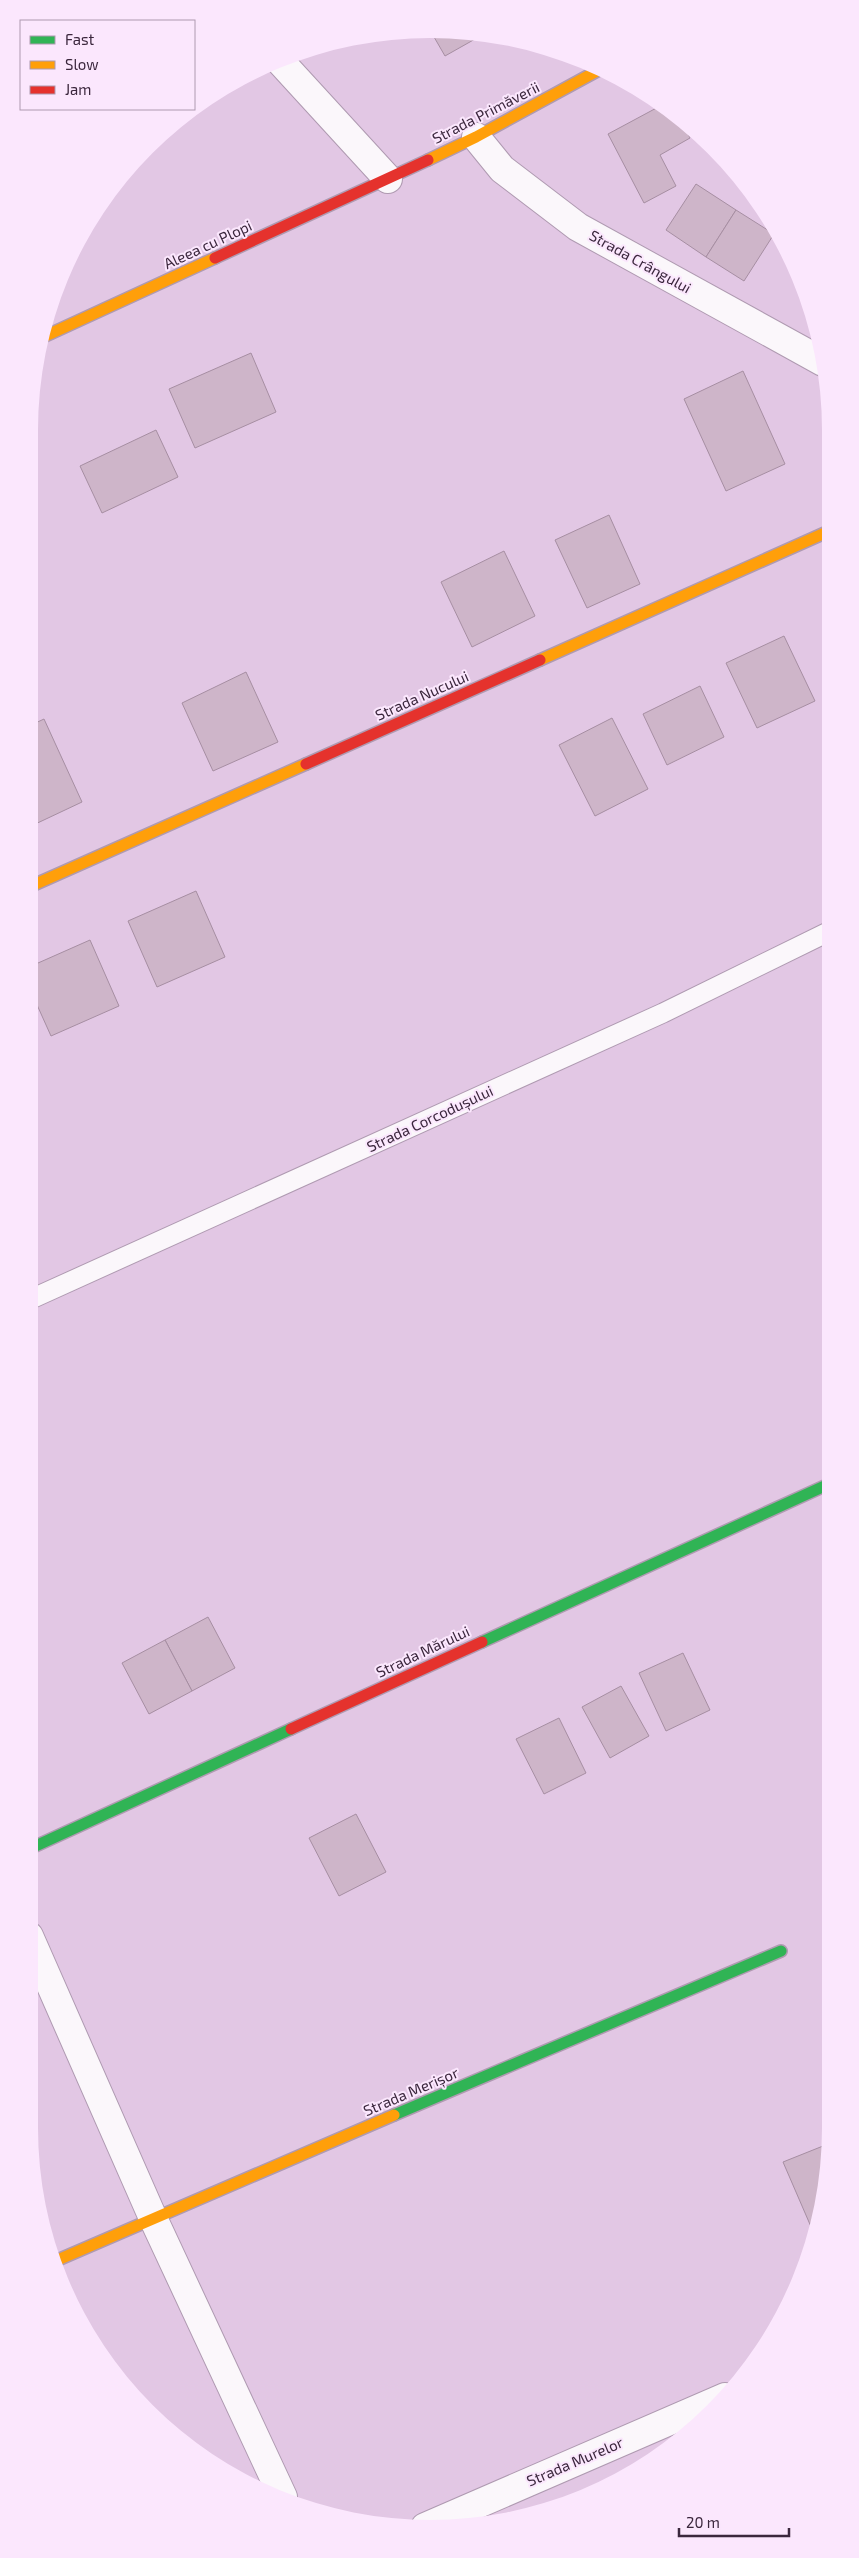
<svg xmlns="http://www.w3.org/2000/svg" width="859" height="2558" font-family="'Exo 2',sans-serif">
<rect width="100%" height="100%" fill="#e2c7e4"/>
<g fill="#ceb5c9" stroke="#a68ea2">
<polygon points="430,30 455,30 484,34 445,56"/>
<polygon points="662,105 682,122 690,138 660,155 676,186 644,203 608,134"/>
<polygon points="696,184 736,210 706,257 666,230"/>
<polygon points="736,210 774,234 744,281 706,257"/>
<polygon points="251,353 276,412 195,448 169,389"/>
<polygon points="743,371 785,464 726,491 684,399"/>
<polygon points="156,430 178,477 102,513 80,466"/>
<polygon points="609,515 640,584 587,608 555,540"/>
<polygon points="504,551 535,616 472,647 441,582"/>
<polygon points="784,636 815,701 757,728 726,663"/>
<polygon points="246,672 278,742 213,771 182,703"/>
<polygon points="700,686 724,737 667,765 643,714"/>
<polygon points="612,718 648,789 595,816 559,745"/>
<polygon points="44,719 82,802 29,827 29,726"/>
<polygon points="196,891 225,957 157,987 128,921"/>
<polygon points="90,940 119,1006 51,1036 29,987 29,967"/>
<polygon points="208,1617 235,1668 192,1691 165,1640"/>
<polygon points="165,1640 192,1691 149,1714 122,1663"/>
<polygon points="683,1653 710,1710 666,1731 639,1673"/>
<polygon points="621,1686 649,1736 610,1758 582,1707"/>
<polygon points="559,1718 586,1773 544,1794 516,1739"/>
<polygon points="356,1814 386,1872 339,1896 309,1838"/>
<polygon points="828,2144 817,2232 815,2236 783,2162"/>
</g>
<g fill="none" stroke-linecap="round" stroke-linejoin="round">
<defs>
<polyline id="lane" points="29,1300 663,1013 828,932"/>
<g id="street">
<polyline points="279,60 388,179"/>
<polyline points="476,137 502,169 578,227 823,362"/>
<polyline points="29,1936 153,2218 283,2497"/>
<polyline points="425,2527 725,2397"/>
</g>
<g id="fast">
<polyline points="482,1642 829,1484"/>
<polyline points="29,1849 291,1729"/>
<polyline points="394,2115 781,1951"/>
</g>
<g id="slow">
<polyline points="428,160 476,137 597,71"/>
<polyline points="41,338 215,258"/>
<polyline points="540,660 827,532"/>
<polyline points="29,887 306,764"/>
<polyline points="53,2262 394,2115"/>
</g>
<g id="jam">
<polyline points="215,258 428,160"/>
<polyline points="306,764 540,660"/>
<polyline points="291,1729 482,1642"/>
</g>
</defs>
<use href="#lane" stroke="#af9ab1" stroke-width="21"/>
<use href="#street" stroke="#af9ab1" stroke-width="30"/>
<use href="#fast" stroke="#af9ab1" stroke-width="14"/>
<use href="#slow" stroke="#af9ab1" stroke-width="14"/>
<use href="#jam" stroke="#af9ab1" stroke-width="14"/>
<use href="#lane" stroke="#fbf7fb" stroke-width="19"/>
<use href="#street" stroke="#fbf7fb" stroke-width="28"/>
<use href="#fast" stroke="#30b455" stroke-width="11"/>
<use href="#slow" stroke="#ff9f0a" stroke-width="11"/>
<use href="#jam" stroke="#e5322d" stroke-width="11"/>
</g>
<g text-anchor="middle" stroke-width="4" stroke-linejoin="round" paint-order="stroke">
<g font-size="15" fill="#3b273d" stroke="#fbe7fd">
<text transform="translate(486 113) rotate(-27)" y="5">Strada Primăverii</text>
<text transform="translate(208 245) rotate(-25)" y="5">Aleea cu Plopi</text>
<text transform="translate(640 262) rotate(29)" y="5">Strada Crângului</text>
<text transform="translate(422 696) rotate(-24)" y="5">Strada Nucului</text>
<text transform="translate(430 1119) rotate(-25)" y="5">Strada Corcodușului</text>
<text transform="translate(423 1652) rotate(-25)" y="5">Strada Mărului</text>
<text transform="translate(411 2092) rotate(-23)" y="5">Strada Merișor</text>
<text transform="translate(575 2462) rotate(-23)" y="5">Strada Murelor</text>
</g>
</g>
<path d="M0 0H859V2558H0ZM430 38H430A392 392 0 0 1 822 430V2128A392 392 0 0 1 430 2520H430A392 392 0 0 1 38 2128V430A392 392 0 0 1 430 38Z" fill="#fbe7fd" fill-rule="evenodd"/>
<rect x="20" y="20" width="175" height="90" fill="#fbe7fd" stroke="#ae9ab0"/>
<rect x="30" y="36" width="25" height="8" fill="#30b455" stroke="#ae9ab0"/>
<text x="65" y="45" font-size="15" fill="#3b273d">Fast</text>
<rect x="30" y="61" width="25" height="8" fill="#ff9f0a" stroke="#ae9ab0"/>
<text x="65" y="70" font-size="15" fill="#3b273d">Slow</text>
<rect x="30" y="86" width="25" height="8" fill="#e5322d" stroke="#ae9ab0"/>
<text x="65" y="95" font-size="15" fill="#3b273d">Jam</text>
<path d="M679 2528v8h110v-8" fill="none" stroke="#3b273d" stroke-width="2.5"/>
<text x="686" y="2528" font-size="15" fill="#3b273d" stroke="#fbe7fd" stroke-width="4" paint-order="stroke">20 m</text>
</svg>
